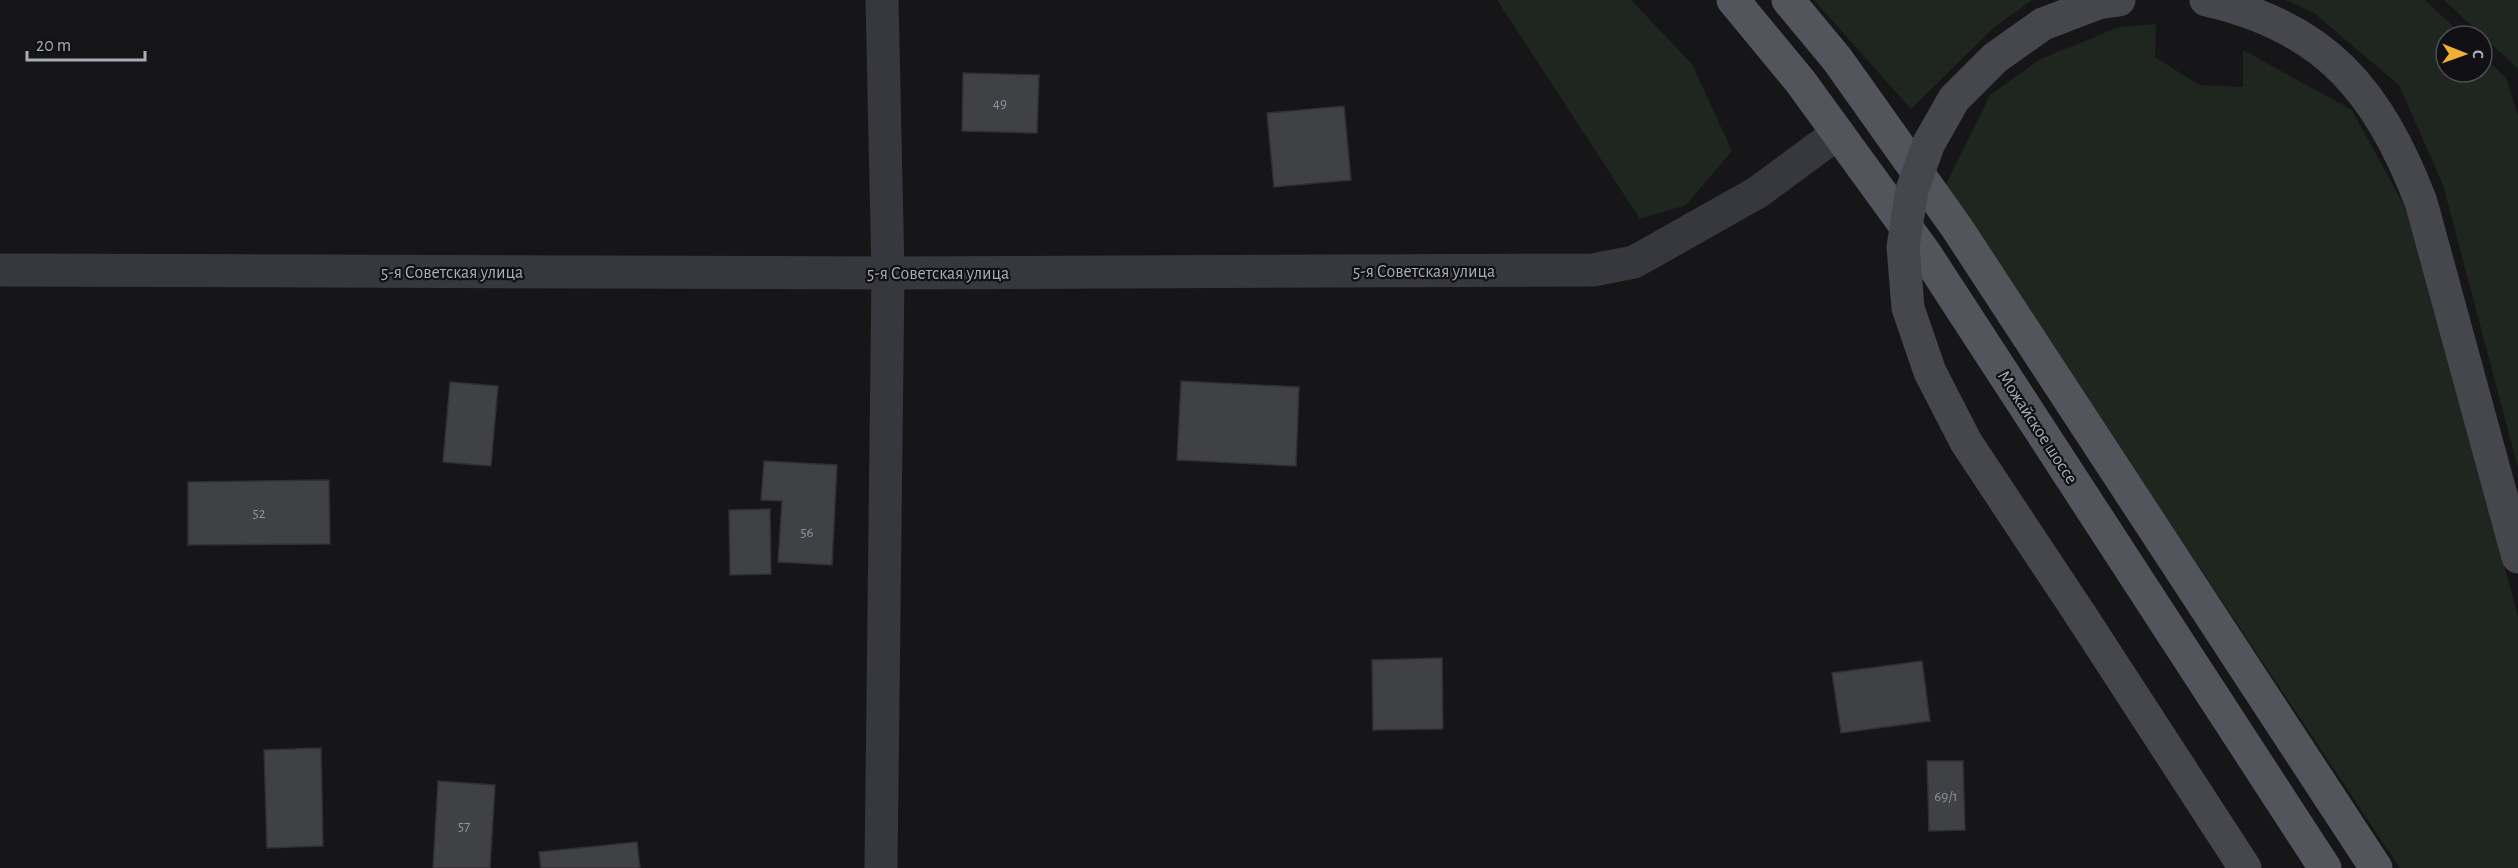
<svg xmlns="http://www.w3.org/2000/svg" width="2518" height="868" font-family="'Alegreya Sans',sans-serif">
<rect width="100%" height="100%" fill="#161618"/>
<g fill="#1e261f">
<polygon points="1497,0 1631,0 1692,64 1732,151 1686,205 1640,219"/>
<polygon points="1814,0 2032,0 1992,29 1911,109"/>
<polygon points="2286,0 2425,0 2463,36 2446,36 2446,72 2482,72 2482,55 2506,78 2518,116 2518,468 2443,185 2399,85 2314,13"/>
<polygon points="2444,0 2518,0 2518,72 2517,68"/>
<polygon points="2156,24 2155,57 2199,85 2243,87 2243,50 2352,110 2405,207 2518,616 2518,868 2400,868 1945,186 1990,95 2041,59 2119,27"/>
</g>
<g fill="#404145" stroke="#303034" stroke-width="1.5">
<polygon points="963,73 1039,75 1037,133 962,131"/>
<polygon points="1344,106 1351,180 1274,187 1267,113"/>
<polygon points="1181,381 1299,387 1296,466 1177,460"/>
<polygon points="450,382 498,386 491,466 443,462"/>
<polygon points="764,461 837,465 832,565 778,562 782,501 761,500"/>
<polygon points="329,480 330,544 188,545 188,482"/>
<polygon points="770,509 771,574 730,575 729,510"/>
<polygon points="1442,658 1443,729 1373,730 1372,660"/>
<polygon points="1922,661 1930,721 1841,733 1832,673"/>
<polygon points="321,748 323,846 267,848 264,750"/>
<polygon points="1927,761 1963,761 1965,830 1929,831"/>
<polygon points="438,781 495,785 490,868 433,868"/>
<polygon points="637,842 640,868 541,868 539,852"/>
</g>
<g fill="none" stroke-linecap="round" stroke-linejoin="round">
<g stroke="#37383d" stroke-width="33">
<polyline points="0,270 888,273 1593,270 1634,262 1758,192 1838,133"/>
<polyline points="881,868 888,273 882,0"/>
</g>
<g stroke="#45474d" stroke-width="33">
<path d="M 2206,0 C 2326,27 2378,91 2421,202 L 2518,557"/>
<polyline points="2080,614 2245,868"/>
</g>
<g stroke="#53555c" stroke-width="33">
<polyline points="1733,0 1800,81 1925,253 2325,868"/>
<polyline points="1788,0 1837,59 1957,228 2376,868"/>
</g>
<polyline stroke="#45474d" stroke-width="33" points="2080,614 1966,442 1930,372 1908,308 1903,247 1912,190 1929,143 1954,99 1995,58 2043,24 2098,3 2119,0"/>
</g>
<g text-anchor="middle" stroke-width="4.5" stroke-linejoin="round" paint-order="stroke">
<g font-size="15" fill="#8e929b">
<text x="1000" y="108">49</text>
<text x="259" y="518">52</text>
<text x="807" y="537">56</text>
<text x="1946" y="801">69/1</text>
<text x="464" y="831">57</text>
</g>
<g font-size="18" fill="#a8adb8" stroke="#111113">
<text x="1424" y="277">5-я Советская улица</text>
<text x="452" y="278">5-я Советская улица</text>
<text x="938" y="279">5-я Советская улица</text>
<text transform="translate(2038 427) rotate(57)" y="6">Можайское шоссе</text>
</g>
</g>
<g transform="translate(2464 54) rotate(91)"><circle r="28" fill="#111113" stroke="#4d4f55" stroke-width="1.5"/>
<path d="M0-4.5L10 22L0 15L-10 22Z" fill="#f2b134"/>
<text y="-9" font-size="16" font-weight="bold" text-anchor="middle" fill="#a8adb8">С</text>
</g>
<path d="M27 51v9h118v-9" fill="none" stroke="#a8adb8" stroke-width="3"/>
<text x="36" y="51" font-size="18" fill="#a8adb8" stroke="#111113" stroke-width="4.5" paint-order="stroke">20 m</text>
</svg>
